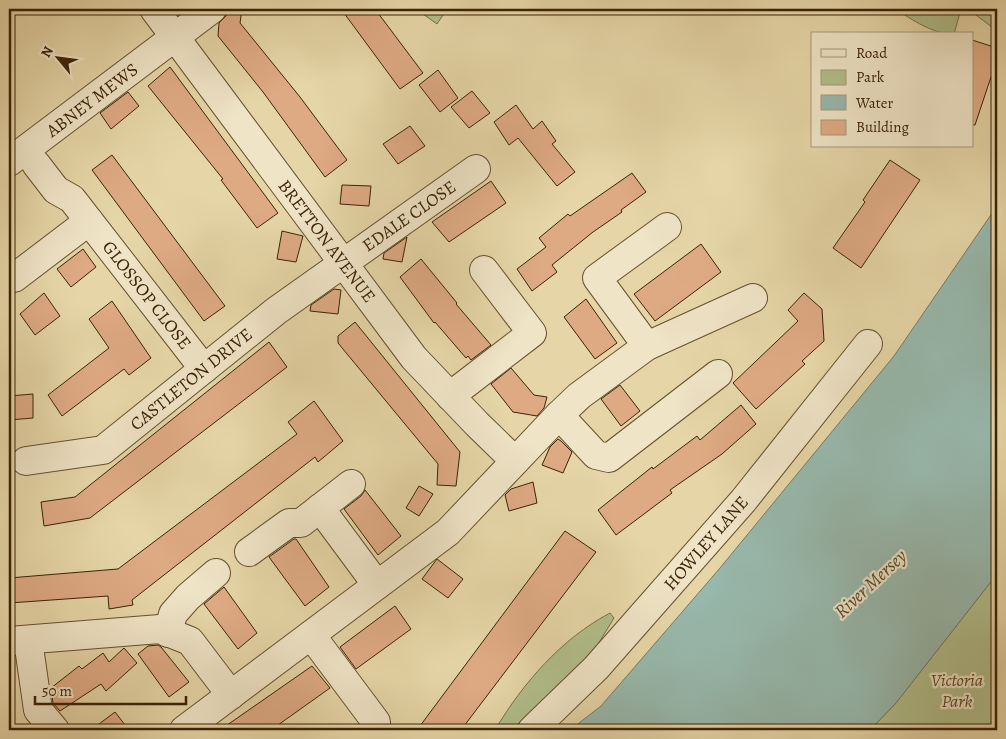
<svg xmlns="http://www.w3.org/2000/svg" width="1006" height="739" font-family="Alegreya,serif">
<rect width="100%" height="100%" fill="#e6d6a7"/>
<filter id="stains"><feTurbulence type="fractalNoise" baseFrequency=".004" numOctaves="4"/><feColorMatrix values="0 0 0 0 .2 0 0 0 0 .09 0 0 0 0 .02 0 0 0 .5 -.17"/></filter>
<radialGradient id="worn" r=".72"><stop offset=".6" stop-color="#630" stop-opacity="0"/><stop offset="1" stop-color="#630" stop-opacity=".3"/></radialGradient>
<g fill="#b1be8a" stroke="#767048">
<polygon points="416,9 447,9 437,24"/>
<path d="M 896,9 L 961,9 L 954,34 C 933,34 912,20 896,9 Z"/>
<polygon points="968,9 997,9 997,31"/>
<polygon points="997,574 997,730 870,730 896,703"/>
<path d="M 610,613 L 614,618 L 595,649 L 543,707 L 509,730 L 495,730 C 523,683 561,639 610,613 Z"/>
</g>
<polygon fill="#97b8ac" stroke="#727c6a" points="997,206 997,574 896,703 870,730 570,730 601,706 720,568 894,356"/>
<g fill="#deaa84" stroke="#3b2306">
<polygon points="227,9 242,9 240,23 300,97 347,160 325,177 263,92 218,36 219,23 226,16"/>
<polygon points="341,9 375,9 423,73 400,89"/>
<polygon points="972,40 997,48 997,59 975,125 972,125"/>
<polygon points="170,67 278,213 257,228 221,180 223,179 148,86"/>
<polygon points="438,70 458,98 440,112 419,85"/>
<polygon points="472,91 490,113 469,128 451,107"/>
<polygon points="128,92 139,106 111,129 100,113"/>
<polygon points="516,105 533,129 542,121 556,141 552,144 575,172 557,186 518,138 509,145 494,122"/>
<polygon points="410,126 425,146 398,164 383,144"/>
<polygon points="112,155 225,306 204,321 92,170"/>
<polygon points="890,160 920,180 861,268 833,248 865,202 863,200"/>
<polygon points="632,173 646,192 621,210 622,212 593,232 552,265 557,272 532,291 517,269 546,247 539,238 568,214 570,216"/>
<polygon points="491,181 506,203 449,242 432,222"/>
<polygon points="342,185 371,186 369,206 340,204"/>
<polygon points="282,231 303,236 296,262 277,259"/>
<polygon points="407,237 402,262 383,259 384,253"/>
<polygon points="701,244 721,272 655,321 634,294"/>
<polygon points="83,249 96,267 71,287 57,269"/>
<polygon points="421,259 457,303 456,304 491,345 471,360 468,356 466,358 435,322 434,323 400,277"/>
<polygon points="334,289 341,290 338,314 310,311 311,305"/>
<polygon points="44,293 60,316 35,335 20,314"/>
<polygon points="804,293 822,309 824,341 802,361 805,364 756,409 733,383 798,321 788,310"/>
<polygon points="586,299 617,343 595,359 564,317"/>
<polygon points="112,301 151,358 129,375 124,369 62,416 48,395 109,348 89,319"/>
<polygon points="355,322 460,452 456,486 437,485 438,464 338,343 338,336"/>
<polygon points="269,342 287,367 90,518 44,526 41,502 75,497"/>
<polygon points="511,368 534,395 547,397 544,408 537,416 513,412 491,384"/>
<polygon points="620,385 640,411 621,426 601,399"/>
<polygon points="33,394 33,418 9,420 9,396"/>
<polygon points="314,401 343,441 318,462 315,457 132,600 133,605 109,609 108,596 9,603 9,578 118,569 297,434 288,422"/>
<polygon points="741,405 756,424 722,454 670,490 672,493 616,535 598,510 652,467 653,469 697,436 700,440"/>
<polygon points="558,439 561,441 572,452 563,473 542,465 550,447"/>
<polygon points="533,482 537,503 509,511 505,495 511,489"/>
<polygon points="419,486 433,494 419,516 406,508"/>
<polygon points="365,490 401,536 378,555 344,509 361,496"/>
<polygon points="565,531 596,552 461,730 417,730"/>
<polygon points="294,539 296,539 329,587 305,606 269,557"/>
<polygon points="437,559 463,579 448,598 422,579"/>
<polygon points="224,587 257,633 238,649 204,604"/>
<polygon points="395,606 411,629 356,669 340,647"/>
<polygon points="158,645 161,647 189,682 169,697 138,654 148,646"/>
<polygon points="124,648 137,663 106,691 101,684 60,711 53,703 51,688 79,666 82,669 103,653 109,662"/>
<polygon points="312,666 330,688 271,730 220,730"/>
<polygon points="115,712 129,730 91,730"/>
</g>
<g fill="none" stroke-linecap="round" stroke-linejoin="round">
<defs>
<g id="minor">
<polyline points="154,9 414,358 477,424 515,461"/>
<polyline points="9,162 212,9"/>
<polyline points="36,164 56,190 72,199 204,369"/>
<polyline points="14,278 89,221"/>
<polyline points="647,346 597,278 667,227"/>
<polyline points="450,396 532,333 484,270"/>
<polyline points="559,415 596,455 609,458 718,374"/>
<polyline points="26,461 103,450 276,311 476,169"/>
<polyline points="320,508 377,585"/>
<polyline points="249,552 289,523 301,523 351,484"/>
<polyline points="168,633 173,614 188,597 216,573"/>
<polyline points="311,635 376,722"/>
<polyline points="28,640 38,710 55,730"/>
<polyline points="9,641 160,629 190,641 231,695"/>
<polyline points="184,730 448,532 559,415 579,396 647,346 753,298"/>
<polyline points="532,730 596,668 743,501 868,344"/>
</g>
</defs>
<use href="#minor" stroke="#66502e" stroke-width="30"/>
<use href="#minor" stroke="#efe4c6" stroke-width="28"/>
</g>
<g text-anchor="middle" stroke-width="4.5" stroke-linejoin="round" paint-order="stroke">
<g font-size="18" fill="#3b2306" stroke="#efe4c6">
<text transform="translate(92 100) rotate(-37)" y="6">ABNEY MEWS</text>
<text transform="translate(409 216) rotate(-35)" y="6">EDALE CLOSE</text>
<text transform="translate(327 241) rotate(53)" y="6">BRETTON AVENUE</text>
<text transform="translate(147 295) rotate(52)" y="6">GLOSSOP CLOSE</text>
<text transform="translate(191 379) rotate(-39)" y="6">CASTLETON DRIVE</text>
<text transform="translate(706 543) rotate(-49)" y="6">HOWLEY LANE</text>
</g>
<g font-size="18" font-style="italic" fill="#584a27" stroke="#efe4c6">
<text x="957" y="686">Victoria<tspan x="957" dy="21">Park</tspan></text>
</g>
<g font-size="19" font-style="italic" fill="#524830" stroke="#efe4c6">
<text transform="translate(870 583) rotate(-43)" y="7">River Mersey</text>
</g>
</g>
<rect width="1006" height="739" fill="none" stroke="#e6d6a7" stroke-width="30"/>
<rect x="10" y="10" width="986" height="719" fill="none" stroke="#3b2306" stroke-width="2.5"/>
<rect x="15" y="15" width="976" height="709" fill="none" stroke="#3b2306"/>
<rect x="811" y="32" width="162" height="115" fill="#efe4c6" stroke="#a79779"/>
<rect x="821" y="49" width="25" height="8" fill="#efe4c6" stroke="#a79779"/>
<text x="856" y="58" font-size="15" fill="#3b2306">Road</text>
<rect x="821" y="70" width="25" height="15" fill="#b1be8a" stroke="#a79779"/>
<text x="856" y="82" font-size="15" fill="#3b2306">Park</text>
<rect x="821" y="95" width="25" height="15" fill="#97b8ac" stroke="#a79779"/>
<text x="856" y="108" font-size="15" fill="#3b2306">Water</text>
<rect x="821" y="120" width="25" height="15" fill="#deaa84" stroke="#a79779"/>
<text x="856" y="132" font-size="15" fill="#3b2306">Building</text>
<g transform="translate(58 58) rotate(299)" stroke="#efe4c6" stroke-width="4" paint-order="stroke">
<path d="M0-4L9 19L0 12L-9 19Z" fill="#3b2306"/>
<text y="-8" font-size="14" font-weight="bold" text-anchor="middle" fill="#3b2306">N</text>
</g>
<path d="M35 696v8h151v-8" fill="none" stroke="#3b2306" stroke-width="2.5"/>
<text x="42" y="696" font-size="15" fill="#3b2306" stroke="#efe4c6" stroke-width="4" paint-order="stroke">50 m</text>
<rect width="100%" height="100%" filter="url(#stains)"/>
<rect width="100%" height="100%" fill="url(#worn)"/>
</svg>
